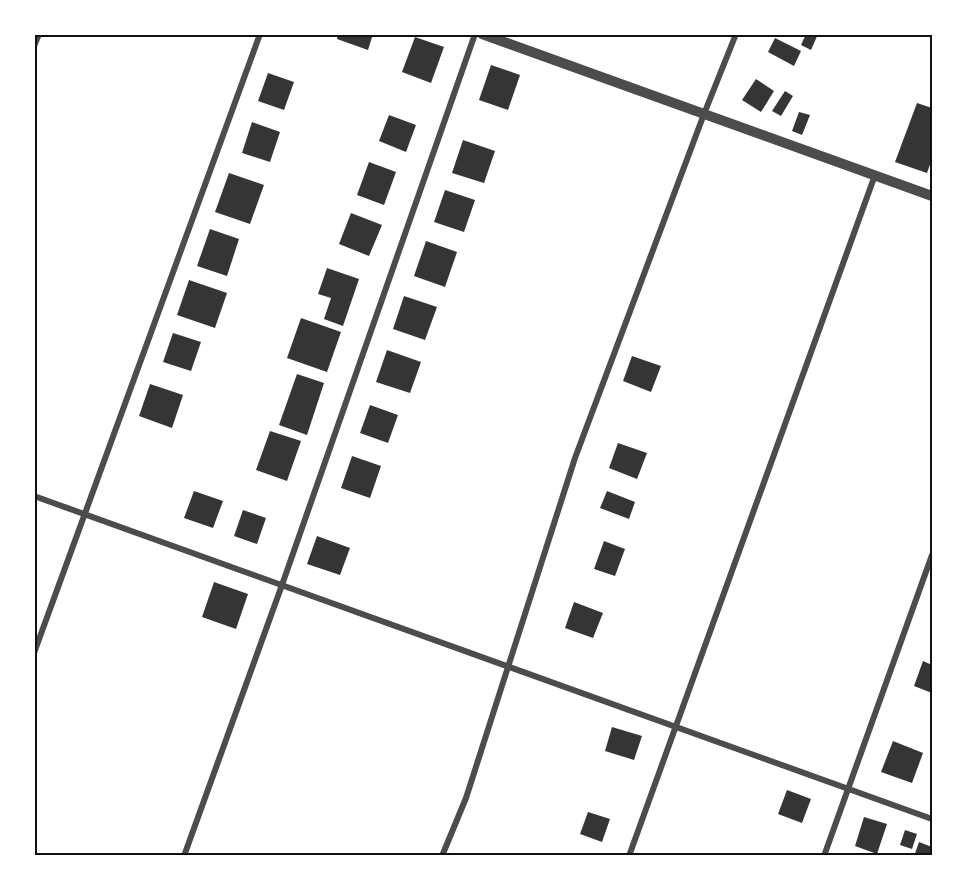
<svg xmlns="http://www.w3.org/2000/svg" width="967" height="890" font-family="'Roboto Condensed',sans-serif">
<rect width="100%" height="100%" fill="#fff"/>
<g fill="#353535">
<polygon points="338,34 373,34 368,50 337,39"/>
<polygon points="806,34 818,34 811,50 801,45"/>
<polygon points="415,37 444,47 431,83 402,72"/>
<polygon points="775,38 801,51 794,66 768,52"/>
<polygon points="491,65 520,75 508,110 479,100"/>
<polygon points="268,73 294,82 284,110 258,101"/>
<polygon points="756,79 774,91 761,112 742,100"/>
<polygon points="785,91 793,96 781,116 772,111"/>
<polygon points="917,103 932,108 932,159 927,173 895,162"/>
<polygon points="799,112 810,115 802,135 792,131"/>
<polygon points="389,115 416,125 406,152 379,141"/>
<polygon points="252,122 280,132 270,162 242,153"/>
<polygon points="463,140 495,151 484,183 452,173"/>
<polygon points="369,162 396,172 384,205 357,195"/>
<polygon points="229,173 264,185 250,224 215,212"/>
<polygon points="445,190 475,200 464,232 434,222"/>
<polygon points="351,213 382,225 369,256 339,244"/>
<polygon points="210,229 239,239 227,276 197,266"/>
<polygon points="426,241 457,252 445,287 414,276"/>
<polygon points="327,268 359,279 343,326 324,319 331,298 318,294"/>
<polygon points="189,280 227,293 215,328 177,315"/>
<polygon points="404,296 437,307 425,340 393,329"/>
<polygon points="301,318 341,332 327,372 287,358"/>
<polygon points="173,333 201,342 191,371 163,362"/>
<polygon points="387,350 421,362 410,393 376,382"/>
<polygon points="632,356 661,366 651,392 623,381"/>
<polygon points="297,374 324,383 307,435 279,425"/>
<polygon points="150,384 183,395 172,428 139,416"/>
<polygon points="370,405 398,415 388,443 360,433"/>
<polygon points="270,431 301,441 287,481 256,470"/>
<polygon points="618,443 647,453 637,479 609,468"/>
<polygon points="352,456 381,466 370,498 341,488"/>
<polygon points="194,491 223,501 213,528 184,518"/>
<polygon points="607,491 635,502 629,519 600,508"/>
<polygon points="243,510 266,518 257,544 234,536"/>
<polygon points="317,536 350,548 340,575 307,564"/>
<polygon points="604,541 625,549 615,576 594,569"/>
<polygon points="214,582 248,594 236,629 202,617"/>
<polygon points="574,602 603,613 593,638 565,628"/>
<polygon points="923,661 932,665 932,693 914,686"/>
<polygon points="612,727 642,736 634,760 605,751"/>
<polygon points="893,741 923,753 912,783 881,772"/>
<polygon points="787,790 811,799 802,823 778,814"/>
<polygon points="588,812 610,819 602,842 580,834"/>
<polygon points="864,817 887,824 877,854 855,846"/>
<polygon points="905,830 917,834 912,849 900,845"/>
<polygon points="919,842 932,847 932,856 914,856"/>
</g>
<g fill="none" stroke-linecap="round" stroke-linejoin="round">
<g stroke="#4c4c4c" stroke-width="6">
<polyline points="34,46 39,34"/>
<polyline points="34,496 932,819"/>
<polyline points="34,653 260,34"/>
<polyline points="184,856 282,585 475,34"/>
<polyline points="442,856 466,798 575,458 704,114 736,34"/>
<polyline points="629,856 875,175"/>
<polyline points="824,856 932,555"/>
</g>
<polyline stroke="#4c4c4c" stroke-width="10" points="482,34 932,196"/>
</g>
<rect width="967" height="890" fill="none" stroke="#ffffff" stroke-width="72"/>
<rect x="36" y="36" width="895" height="818" fill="none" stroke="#111" stroke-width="2"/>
</svg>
